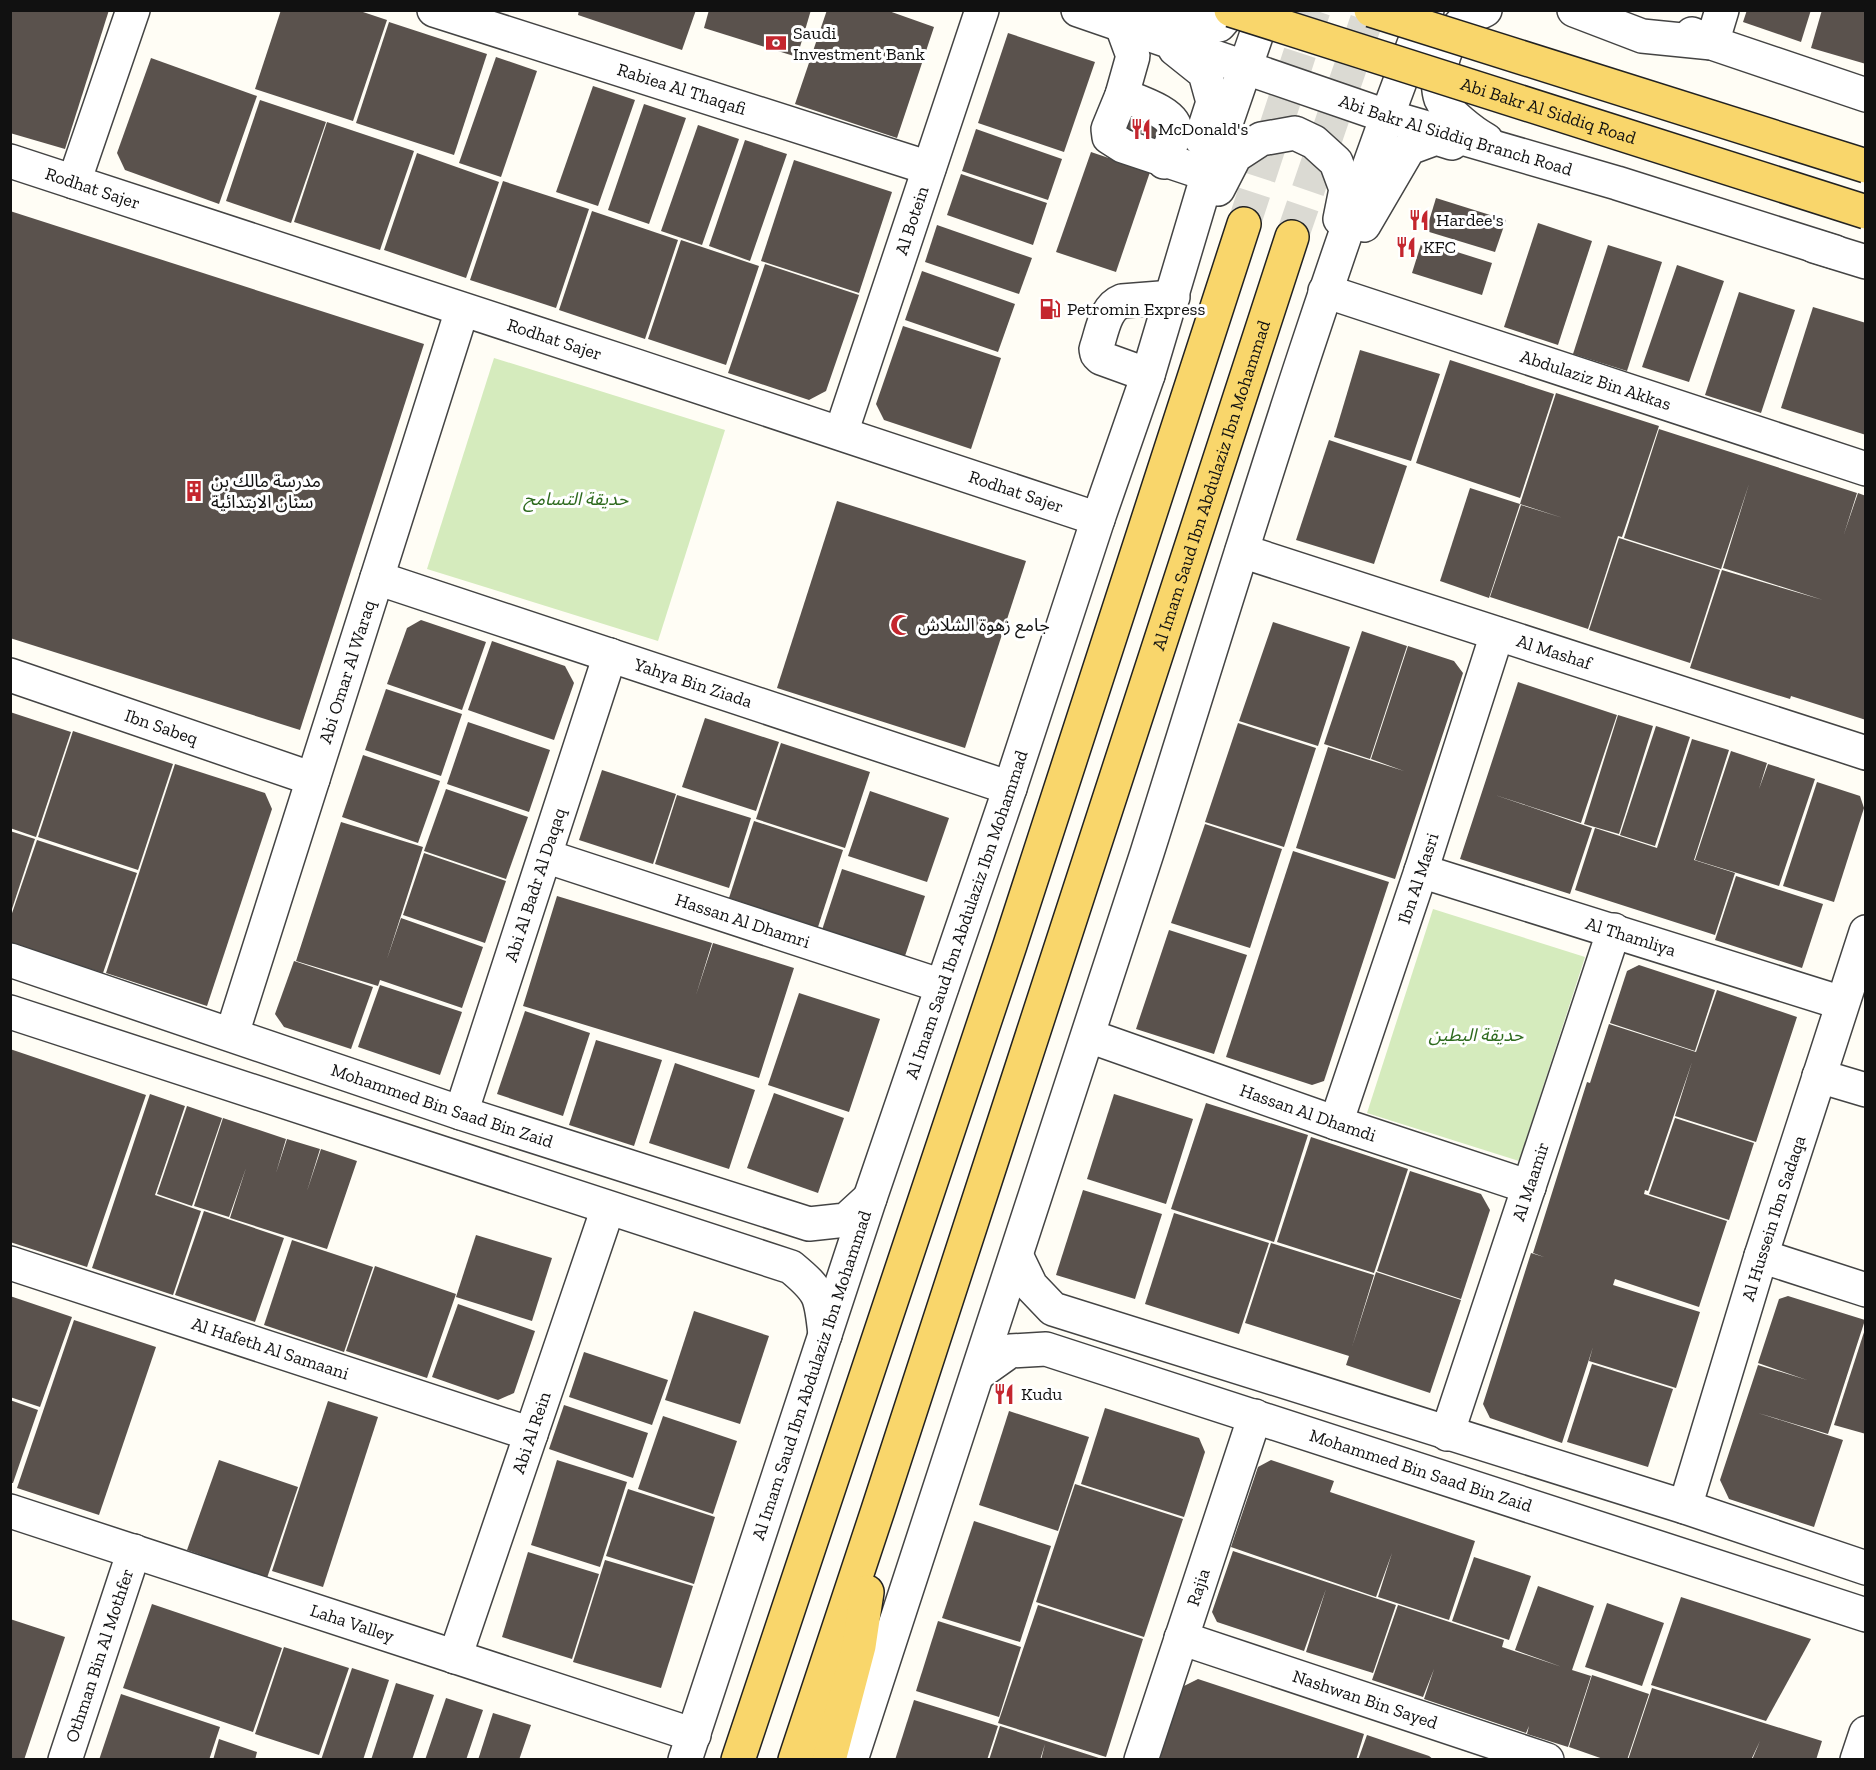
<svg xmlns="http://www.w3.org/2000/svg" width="1876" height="1770" font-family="'Zilla Slab','Noto Sans Arabic',serif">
<rect width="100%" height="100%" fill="#fffdf5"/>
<g fill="#d5ebbd">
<polygon points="494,358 725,430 658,641 427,569"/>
<polygon points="1433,909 1585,957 1519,1161 1367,1113"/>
</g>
<g fill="#5a524d">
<polygon points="10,10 109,10 65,149 10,133"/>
<polygon points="281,10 357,10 387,20 353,121 255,89"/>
<polygon points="579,10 696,10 682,50 578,15"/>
<polygon points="709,10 811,10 797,57 704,28"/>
<polygon points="827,10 886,10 934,27 897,138 795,104"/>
<polygon points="1747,10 1811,10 1801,42 1743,22"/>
<polygon points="1822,10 1866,10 1866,64 1811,48"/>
<polygon points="389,22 487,54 454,155 356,123"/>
<polygon points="1008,33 1095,62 1064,152 978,123"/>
<polygon points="496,57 537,71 501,177 459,163"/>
<polygon points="151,58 257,96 219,204 125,170 117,153"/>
<polygon points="593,86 635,100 598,206 556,192"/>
<polygon points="260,100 326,122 291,223 226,201"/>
<polygon points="1124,101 1170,123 1162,154 1112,136"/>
<polygon points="644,104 686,118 649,224 608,210"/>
<polygon points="327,122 414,151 380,250 294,222"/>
<polygon points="698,125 739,139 702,245 661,231"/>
<polygon points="976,129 1062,159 1048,200 962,171"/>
<polygon points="745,140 787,154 750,261 709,246"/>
<polygon points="1091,152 1150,172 1116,272 1056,252"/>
<polygon points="417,153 499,182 466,278 384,250"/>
<polygon points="794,160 892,192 859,293 761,261"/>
<polygon points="961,174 1047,203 1033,245 947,215"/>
<polygon points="503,181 589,209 556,308 470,280"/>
<polygon points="1436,198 1506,220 1495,252 1426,231"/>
<polygon points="10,211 424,344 300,730 10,638"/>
<polygon points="592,211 678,240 645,339 559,310"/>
<polygon points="1538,223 1592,241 1558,345 1504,327"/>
<polygon points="937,225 1032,258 1019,294 925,262"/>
<polygon points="681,240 759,266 726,365 648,339"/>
<polygon points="1422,241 1492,263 1482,295 1412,273"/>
<polygon points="1608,245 1662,262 1627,371 1573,354"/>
<polygon points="765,264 859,295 826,391 809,400 728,373"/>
<polygon points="1677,265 1724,281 1689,382 1642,367"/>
<polygon points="922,271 1015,304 998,352 905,320"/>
<polygon points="1739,292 1795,310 1761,413 1705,395"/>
<polygon points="1813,307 1866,323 1866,435 1781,408"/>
<polygon points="903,326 1001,358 971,449 884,420 876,404"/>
<polygon points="1360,350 1440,374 1411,461 1334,437"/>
<polygon points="1450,360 1554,394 1520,498 1416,463"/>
<polygon points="1556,393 1659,426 1622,537 1618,536 1588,629 1490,597 1521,505 1563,518 1520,504"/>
<polygon points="1659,429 1857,493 1844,534 1858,493 1866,496 1866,720 1791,696 1790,699 1690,668 1722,570 1823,600 1723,568 1749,484 1721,569 1624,538"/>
<polygon points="1329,440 1407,466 1374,564 1296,540"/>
<polygon points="1470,488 1520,504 1489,598 1440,581"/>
<polygon points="837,501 1026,561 965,748 777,688"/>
<polygon points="1619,538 1720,570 1690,663 1589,630"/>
<polygon points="421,620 486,642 462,710 387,684 407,628"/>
<polygon points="1273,622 1350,647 1318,746 1239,721"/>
<polygon points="1362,631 1407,646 1370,759 1324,744"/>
<polygon points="492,641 565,666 574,683 554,740 468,710"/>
<polygon points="1408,646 1454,661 1463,673 1395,879 1296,848 1328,747 1404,771 1371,759"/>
<polygon points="1518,682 1617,715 1581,823 1495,795 1592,828 1570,894 1460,859"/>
<polygon points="386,689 462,714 441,776 365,750"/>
<polygon points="10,712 71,732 36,837 10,828"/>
<polygon points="1618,715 1653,726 1619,834 1584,824"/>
<polygon points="705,718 779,742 756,811 682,787"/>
<polygon points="468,722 550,750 529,812 447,784"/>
<polygon points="1238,723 1316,748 1284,847 1205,822"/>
<polygon points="1656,726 1690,737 1655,846 1620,835"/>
<polygon points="73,731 173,764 138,870 38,837"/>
<polygon points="1692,739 1729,750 1694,860 1735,873 1715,935 1575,890 1595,828 1657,848"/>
<polygon points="781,743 870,772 845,848 756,819"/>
<polygon points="1731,751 1767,763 1759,789 1768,764 1815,779 1779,886 1695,860"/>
<polygon points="363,755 440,781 418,843 342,817"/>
<polygon points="175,764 265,793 272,809 207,1006 106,973"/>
<polygon points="602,770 676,794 653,864 579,840"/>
<polygon points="1817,782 1860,796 1864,808 1834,902 1783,886"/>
<polygon points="446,789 528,817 506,879 424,851"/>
<polygon points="870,791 949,818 927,882 848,856"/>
<polygon points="677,795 751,818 729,888 655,864"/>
<polygon points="754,821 843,850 818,927 729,898"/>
<polygon points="341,822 423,847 387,959 401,918 483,947 462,1008 380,980 378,986 296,961"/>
<polygon points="1205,824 1282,849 1250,948 1171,923"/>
<polygon points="10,831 35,839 11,912 10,912"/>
<polygon points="37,840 137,873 103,973 10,943 10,919"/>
<polygon points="1293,851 1389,882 1324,1081 1312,1085 1226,1057"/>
<polygon points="424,853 506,881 485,943 403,915"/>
<polygon points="842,869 925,896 905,956 822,930"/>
<polygon points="1736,876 1823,904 1802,968 1715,940"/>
<polygon points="557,896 712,943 696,995 713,943 794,968 759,1078 523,1006"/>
<polygon points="1169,930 1247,955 1214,1054 1136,1029"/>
<polygon points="294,961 373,987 351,1049 284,1027 275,1014"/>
<polygon points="1639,965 1715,990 1695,1051 1610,1023 1627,971"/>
<polygon points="380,985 462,1012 440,1075 358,1047"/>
<polygon points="1717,990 1797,1017 1756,1142 1675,1116 1692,1062 1648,1191 1645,1190 1644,1194 1727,1221 1699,1307 1615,1279 1613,1285 1700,1312 1676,1388 1589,1361 1593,1347 1562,1443 1490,1418 1483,1404 1531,1253 1544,1257 1533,1253 1587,1082 1590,1083 1609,1024 1696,1052"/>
<polygon points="799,993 880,1019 849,1112 768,1085"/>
<polygon points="525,1011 590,1033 563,1116 497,1094"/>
<polygon points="596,1040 662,1060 634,1146 569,1125"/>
<polygon points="10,1049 146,1095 87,1267 10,1242"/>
<polygon points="675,1063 755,1090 729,1169 649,1143"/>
<polygon points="774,1093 844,1118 818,1193 747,1168"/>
<polygon points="150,1094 185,1106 155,1195 201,1211 173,1295 92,1268"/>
<polygon points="1114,1094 1193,1119 1166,1204 1087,1179"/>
<polygon points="1206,1103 1308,1135 1274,1242 1171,1209"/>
<polygon points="187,1106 222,1118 192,1206 157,1194"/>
<polygon points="223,1118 286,1139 276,1173 287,1139 320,1149 307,1191 321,1149 357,1161 327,1249 230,1218 246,1168 229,1217 194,1206"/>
<polygon points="1675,1118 1754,1143 1729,1220 1649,1194"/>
<polygon points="1311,1137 1408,1169 1374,1273 1277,1242"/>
<polygon points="1410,1171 1481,1194 1490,1210 1461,1299 1377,1271"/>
<polygon points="1083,1190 1162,1214 1135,1299 1056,1275"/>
<polygon points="204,1211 284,1238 255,1322 175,1295"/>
<polygon points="1174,1213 1269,1243 1239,1334 1145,1304"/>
<polygon points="476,1235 552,1258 532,1321 456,1297"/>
<polygon points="292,1240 373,1267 344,1352 264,1325"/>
<polygon points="1271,1243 1374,1275 1352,1347 1376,1272 1461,1300 1430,1393 1346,1365 1349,1356 1245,1323"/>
<polygon points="375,1266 456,1294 427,1378 346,1351"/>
<polygon points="10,1296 72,1317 40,1407 10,1397"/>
<polygon points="1788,1296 1865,1320 1828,1434 1758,1413 1843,1440 1814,1527 1729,1499 1720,1480 1758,1365 1807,1380 1758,1363 1779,1299"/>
<polygon points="458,1304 535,1331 514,1393 498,1400 432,1377"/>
<polygon points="694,1311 769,1336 740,1424 665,1400"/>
<polygon points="74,1320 156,1347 99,1515 17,1488"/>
<polygon points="1866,1326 1866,1434 1834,1425"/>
<polygon points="584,1352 668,1380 652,1425 569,1397"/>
<polygon points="1592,1364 1673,1389 1648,1467 1567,1442"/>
<polygon points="10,1400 38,1410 13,1483 10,1483"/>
<polygon points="328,1401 378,1417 323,1587 272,1571"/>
<polygon points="564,1405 648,1433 633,1478 549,1449"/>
<polygon points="1105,1408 1199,1438 1205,1452 1184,1517 1081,1484"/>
<polygon points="1009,1411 1089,1437 1058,1531 979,1505"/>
<polygon points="663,1416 737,1441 713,1514 638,1489"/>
<polygon points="219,1460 298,1487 267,1578 187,1550"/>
<polygon points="557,1460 627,1482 600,1567 531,1545"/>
<polygon points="1271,1460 1334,1481 1330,1492 1475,1541 1449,1620 1378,1597 1392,1553 1376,1597 1231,1547 1258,1467"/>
<polygon points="1075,1484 1183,1519 1144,1637 1036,1602"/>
<polygon points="628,1489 715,1517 694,1584 606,1556"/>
<polygon points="974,1521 1051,1546 1020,1642 942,1618"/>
<polygon points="1233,1551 1396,1605 1373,1673 1306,1652 1326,1589 1304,1651 1217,1622 1212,1612"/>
<polygon points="528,1552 599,1574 572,1659 502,1637"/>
<polygon points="1474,1557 1531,1576 1509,1640 1452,1621"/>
<polygon points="605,1560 693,1586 661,1688 573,1662"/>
<polygon points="1538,1586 1594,1606 1572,1670 1591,1676 1568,1747 1527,1734 1529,1726 1526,1733 1424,1699 1434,1669 1423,1697 1372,1680 1398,1605 1504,1640 1502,1647 1562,1667 1515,1650"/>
<polygon points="1681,1597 1811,1639 1766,1721 1651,1685"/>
<polygon points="1607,1603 1664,1623 1642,1686 1585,1667"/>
<polygon points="152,1604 282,1648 253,1732 123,1688"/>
<polygon points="1038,1605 1143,1639 1106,1757 998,1723"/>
<polygon points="10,1619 65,1637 24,1760 10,1760"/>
<polygon points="938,1621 1021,1647 999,1717 916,1691"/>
<polygon points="284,1647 349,1668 319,1755 255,1734"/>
<polygon points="352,1668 389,1680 363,1760 321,1760"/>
<polygon points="1592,1675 1649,1694 1627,1760 1606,1760 1569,1747"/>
<polygon points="1198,1679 1364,1734 1356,1760 1158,1760 1184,1686"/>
<polygon points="396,1683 434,1695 412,1760 371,1760"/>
<polygon points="1652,1688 1822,1741 1816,1760 1752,1760 1760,1741 1751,1760 1628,1760"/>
<polygon points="121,1694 220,1727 209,1760 99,1760"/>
<polygon points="446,1698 483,1710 466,1760 425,1760"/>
<polygon points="914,1700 998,1726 987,1760 895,1760"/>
<polygon points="493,1713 531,1725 519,1760 478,1760"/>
<polygon points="1000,1726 1102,1759 1102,1760 1041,1760 1045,1744 1040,1760 989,1760"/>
<polygon points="1367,1735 1429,1756 1434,1760 1358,1760"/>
<polygon points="219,1739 257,1752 255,1760 213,1760"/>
</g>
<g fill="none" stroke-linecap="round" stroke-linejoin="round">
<g stroke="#dbdad3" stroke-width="33" stroke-dasharray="33 16" stroke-linecap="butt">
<polyline points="1244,224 1314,10"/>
<polyline points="1292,237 1370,10"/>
</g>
<defs>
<g id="minor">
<path id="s1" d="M 434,10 L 929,168"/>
<path id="s2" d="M 1078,10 L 1386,116 L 1617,183 L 1835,252"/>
<path d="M 1485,10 C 1479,13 1473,15 1468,18 C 1448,31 1433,77 1441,99 C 1447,113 1473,133 1486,140"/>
<polyline points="1574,10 1642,36 1712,43 1866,95"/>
<polyline points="1148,20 1180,26 1219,25 1232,10"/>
<polyline points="1122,26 1133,56 1122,95 1108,129 1109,137 1123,146 1192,169"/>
<polyline points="1692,34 1712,43 1722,10"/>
<polyline points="1175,49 1205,73 1213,102 1201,139"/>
<path d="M 1122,95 C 1136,101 1176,113 1175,130 C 1174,140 1167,152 1164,162"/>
<path id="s3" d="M 10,161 C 373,281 736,397 1098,519"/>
<polyline points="74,182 133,10"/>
<polyline points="1218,189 1235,156 1261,139 1295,133 1314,142 1336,162 1346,189 1340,219"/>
<polyline points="1364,225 1409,148 1436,138 1452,143"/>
<polyline points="1814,246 1866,262"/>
<path id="s4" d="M 1325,291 L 1866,469"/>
<path d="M 1148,375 L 1101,358 L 1097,354 L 1096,349 C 1102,333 1104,308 1122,301 L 1173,297"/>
<path id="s5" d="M 841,433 L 982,10"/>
<path id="s6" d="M 1242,551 L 1866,753"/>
<path id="s7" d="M 377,578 L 1010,788"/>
<path id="s8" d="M 10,675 L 313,779"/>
<path id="s9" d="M 545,856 L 942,986"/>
<path id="s10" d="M 1421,871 L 1842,1003"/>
<path id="s11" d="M 10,960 L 461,1113 L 809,1224 L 846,1220 L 870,1198"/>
<path d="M 10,1012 L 791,1267 C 821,1292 821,1296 825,1335"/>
<path id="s12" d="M 232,1034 L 462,310"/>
<path id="s13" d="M 1089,1036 L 1336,1123 L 1529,1187"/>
<polyline points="1819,1076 1866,1090"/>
<path id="s14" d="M 461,1113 L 610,655"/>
<path id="s15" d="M 1336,1123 L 1421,871 L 1497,634"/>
<polyline points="1761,1256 1866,1290"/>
<polyline points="1017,1257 1031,1286 1053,1309 1685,1507 1866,1568"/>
<path id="s16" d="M 10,1263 L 531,1434"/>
<path id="s17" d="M 979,1373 L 1010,1351 L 1046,1349 L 1866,1615"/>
<path id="s18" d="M 1447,1434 L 1614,930"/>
<path id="s19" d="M 1685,1507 L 1761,1256 L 1866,932"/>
<path id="s20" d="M 10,1511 L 694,1735"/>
<path id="s21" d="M 1181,1638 L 1547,1760"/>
<path id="s22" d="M 455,1657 L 608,1208"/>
<path id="s23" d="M 65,1760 L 134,1551"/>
<path id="s24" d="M 685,1760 L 870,1198 L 1010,788 L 1098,519 L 1148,375 L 1205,184 L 1265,10"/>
<path d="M 851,1760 C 951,1458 1051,1156 1147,853 C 1236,571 1320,287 1427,10"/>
<path id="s25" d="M 1141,1760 L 1255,1416"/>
<polyline points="1857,1760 1866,1733"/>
</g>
<g id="major">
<polyline points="738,1760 1010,945 1244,224"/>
<path id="s26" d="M 795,1760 L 878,1510 L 1292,237"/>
<polyline points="829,1760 859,1646 867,1592"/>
</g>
</defs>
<use href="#minor" stroke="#444" stroke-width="36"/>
<use href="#major" stroke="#222" stroke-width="36"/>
<use href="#minor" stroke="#fff" stroke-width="33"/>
<use href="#major" stroke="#f9d66b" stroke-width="33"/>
<defs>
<g id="major-bridge">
<path id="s27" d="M 1231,10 L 1866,212"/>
<polyline points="1371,10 1866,166"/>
</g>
</defs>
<use href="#major-bridge" stroke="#222" stroke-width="36" stroke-linecap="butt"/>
<use href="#major-bridge" stroke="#f9d66b" stroke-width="33"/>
</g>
<defs>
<symbol id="bank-bare" viewBox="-9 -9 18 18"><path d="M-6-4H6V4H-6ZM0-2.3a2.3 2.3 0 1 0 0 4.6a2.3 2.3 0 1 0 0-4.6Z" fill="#c4262e" stroke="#fff" stroke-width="2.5" paint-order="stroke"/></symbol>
<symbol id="restaurant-bare" viewBox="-9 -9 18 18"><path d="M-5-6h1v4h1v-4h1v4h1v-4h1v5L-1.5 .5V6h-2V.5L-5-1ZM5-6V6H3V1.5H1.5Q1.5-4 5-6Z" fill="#c4262e" stroke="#fff" stroke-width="2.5" paint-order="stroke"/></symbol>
<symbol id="fuel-bare" viewBox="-9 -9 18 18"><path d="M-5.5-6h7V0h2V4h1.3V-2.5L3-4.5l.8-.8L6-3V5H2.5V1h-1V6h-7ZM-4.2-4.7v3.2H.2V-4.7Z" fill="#c4262e" stroke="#fff" stroke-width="2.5" paint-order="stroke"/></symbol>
<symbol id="building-bare" viewBox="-9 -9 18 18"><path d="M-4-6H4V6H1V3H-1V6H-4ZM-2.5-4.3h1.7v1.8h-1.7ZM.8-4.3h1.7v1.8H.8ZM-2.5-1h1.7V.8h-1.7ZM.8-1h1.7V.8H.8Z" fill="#c4262e" stroke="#fff" stroke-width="2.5" paint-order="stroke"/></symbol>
<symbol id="mosque-bare" viewBox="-9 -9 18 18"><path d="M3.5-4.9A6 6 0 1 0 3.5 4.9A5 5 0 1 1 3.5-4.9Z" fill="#c4262e" stroke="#fff" stroke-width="2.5" paint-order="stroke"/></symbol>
</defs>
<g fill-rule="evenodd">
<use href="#bank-bare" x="761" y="28" width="30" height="30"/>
<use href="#restaurant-bare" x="1126" y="114" width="30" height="30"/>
<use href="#restaurant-bare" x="1404" y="205" width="30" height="30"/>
<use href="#restaurant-bare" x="1391" y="232" width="30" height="30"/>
<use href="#fuel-bare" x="1035" y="294" width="30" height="30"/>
<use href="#building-bare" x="179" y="476" width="30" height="30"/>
<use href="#mosque-bare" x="886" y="610" width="30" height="30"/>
<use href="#restaurant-bare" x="989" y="1379" width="30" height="30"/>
</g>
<g text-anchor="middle" stroke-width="6" stroke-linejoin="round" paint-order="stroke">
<g font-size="18" fill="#111" stroke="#fff" text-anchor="start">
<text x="793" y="39">Saudi<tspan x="793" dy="21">Investment Bank</tspan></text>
<text x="1158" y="135">McDonald's</text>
<text x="1436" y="226">Hardee's</text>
<text x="1423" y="253">KFC</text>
<text x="1067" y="315">Petromin Express</text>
<text x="211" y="487">مدرسة مالك بن<tspan x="211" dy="21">سنان الابتدائية</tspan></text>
<text x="918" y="631">جامع زهوة الشلاش</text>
<text x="1021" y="1400">Kudu</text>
</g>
<g font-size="18" fill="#111" stroke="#fff">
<text dy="6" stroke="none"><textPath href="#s1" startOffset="260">Rabiea Al Thaqafi</textPath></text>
<text dy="6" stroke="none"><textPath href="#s27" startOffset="333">Abi Bakr Al Siddiq Road</textPath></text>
<text dy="6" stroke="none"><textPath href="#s2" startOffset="398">Abi Bakr Al Siddiq Branch Road</textPath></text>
<text dy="6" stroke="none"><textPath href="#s3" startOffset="87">Rodhat Sajer</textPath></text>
<text dy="6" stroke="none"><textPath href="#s5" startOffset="224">Al Botein</textPath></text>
<text dy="6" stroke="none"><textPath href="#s3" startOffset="573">Rodhat Sajer</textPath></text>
<text dy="6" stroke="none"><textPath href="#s4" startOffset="285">Abdulaziz Bin Akkas</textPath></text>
<text dy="6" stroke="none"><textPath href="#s26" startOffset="1341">Al Imam Saud Ibn Abdulaziz Ibn Mohammad</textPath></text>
<text dy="6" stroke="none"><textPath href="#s3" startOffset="1059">Rodhat Sajer</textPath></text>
<text dy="6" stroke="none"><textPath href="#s6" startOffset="328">Al Mashaf</textPath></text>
<text dy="6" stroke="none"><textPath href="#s12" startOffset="380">Abi Omar Al Waraq</textPath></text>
<text dy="6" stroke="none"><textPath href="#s7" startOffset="333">Yahya Bin Ziada</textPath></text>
<text dy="6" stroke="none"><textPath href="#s8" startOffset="160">Ibn Sabeq</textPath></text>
<text dy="6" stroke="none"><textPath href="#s15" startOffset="258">Ibn Al Masri</textPath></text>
<text dy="6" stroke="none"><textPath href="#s14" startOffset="240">Abi Al Badr Al Daqaq</textPath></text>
<text dy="6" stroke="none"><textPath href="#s24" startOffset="891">Al Imam Saud Ibn Abdulaziz Ibn Mohammad</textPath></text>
<text dy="6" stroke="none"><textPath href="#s9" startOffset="208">Hassan Al Dhamri</textPath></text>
<text dy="6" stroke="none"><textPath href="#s10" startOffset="220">Al Thamliya</textPath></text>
<text dy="6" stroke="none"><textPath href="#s11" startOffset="456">Mohammed Bin Saad Bin Zaid</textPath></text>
<text dy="6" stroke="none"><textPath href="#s13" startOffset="232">Hassan Al Dhamdi</textPath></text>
<text dy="6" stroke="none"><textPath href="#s18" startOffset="266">Al Maamir</textPath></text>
<text dy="6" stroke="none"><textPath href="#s19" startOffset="302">Al Hussein Ibn Sadaqa</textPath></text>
<text dy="6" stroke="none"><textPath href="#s16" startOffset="274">Al Hafeth Al Samaani</textPath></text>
<text dy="6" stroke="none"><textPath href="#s24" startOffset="405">Al Imam Saud Ibn Abdulaziz Ibn Mohammad</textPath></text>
<text dy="6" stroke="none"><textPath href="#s22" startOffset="237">Abi Al Rein</textPath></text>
<text dy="6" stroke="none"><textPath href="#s17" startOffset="468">Mohammed Bin Saad Bin Zaid</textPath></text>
<text dy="6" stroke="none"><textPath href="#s25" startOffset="182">Rajia</textPath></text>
<text dy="6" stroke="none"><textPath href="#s20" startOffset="360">Laha Valley</textPath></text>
<text dy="6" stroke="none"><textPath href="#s23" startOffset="110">Othman Bin Al Mothfer</textPath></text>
<text dy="6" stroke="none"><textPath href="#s21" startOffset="194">Nashwan Bin Sayed</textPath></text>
</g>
<g font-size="18" font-style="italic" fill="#2f6b1f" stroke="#fff">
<text x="576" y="505">حديقة التسامح</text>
<text x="1476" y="1041">حديقة البطين</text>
</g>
</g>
<rect width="1876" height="1770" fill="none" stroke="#111111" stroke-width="24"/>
</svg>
